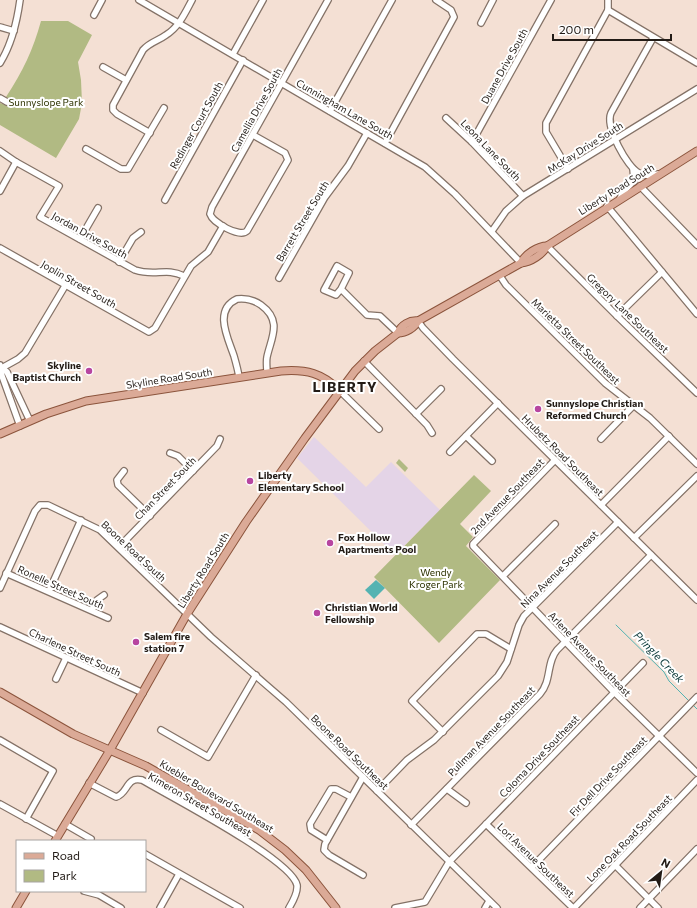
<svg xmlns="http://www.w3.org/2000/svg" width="697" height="908" font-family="Commissioner,sans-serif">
<rect width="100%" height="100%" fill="#f4e0d4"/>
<polygon fill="#e4d4e7" points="314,437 366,487 391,462 440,510 395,555 297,458"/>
<g fill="#b1ba83">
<path d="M 41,21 L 68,21 L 92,35 L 78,62 L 81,80 L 82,103 L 79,119 L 56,158 L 0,125 L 0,103 L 6,105 L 10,99 L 6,97 C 23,71 33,50 41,21 Z"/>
<polygon points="399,459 408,468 405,472 396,463"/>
<polygon points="474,475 491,491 460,524 473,537 466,546 500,580 439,643 374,577"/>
</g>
<polygon fill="#54b3b2" points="376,580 385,588 374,599 365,590"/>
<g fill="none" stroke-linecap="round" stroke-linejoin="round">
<g stroke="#54b3b2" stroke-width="1">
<polyline points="616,625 664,672 669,681 689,701"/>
<polyline points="694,706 697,709"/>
</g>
<defs>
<g id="minor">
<polyline points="139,0 425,167 455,194 521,263"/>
<polyline points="608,10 697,63"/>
<polyline points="94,15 102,0"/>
<polyline points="481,23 493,0"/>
<polyline points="0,27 14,31"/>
<path d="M 653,38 L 611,113 C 605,127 627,167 639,173 C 645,177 652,175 658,174"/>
<polyline points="233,54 263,0"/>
<path d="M 0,63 C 12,44 17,22 20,0"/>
<polyline points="103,67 126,80"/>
<polyline points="0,98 7,102"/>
<polyline points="330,111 392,0"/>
<polyline points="446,118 472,142 523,196"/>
<path d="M 150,133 L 117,114 L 113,110 L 113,105 L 143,50 C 150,42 158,41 166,35 C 179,27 185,13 192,0"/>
<path d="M 253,135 L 285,153 L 288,160 L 247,231 C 240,238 213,223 210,214 L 212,207 L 328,0"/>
<polyline points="472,142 551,0"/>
<polyline points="385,143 454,17 451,10 436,0"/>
<polyline points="86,149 121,169 128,169 164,108"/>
<path d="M 0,151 L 16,162 L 59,186 L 40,217 L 135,270 C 156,277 165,267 184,276"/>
<polyline points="568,169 546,132 546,123 608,10 608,0"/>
<polyline points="640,186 697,245"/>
<polyline points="0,191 16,162"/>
<polyline points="620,198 624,191 634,181 633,169"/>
<polyline points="165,200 243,60"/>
<polyline points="607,206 697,314"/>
<polyline points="492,231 506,211 523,196 697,89"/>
<polyline points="80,239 98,208"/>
<polyline points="547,246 617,316 697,393"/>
<polyline points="0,248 149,332 155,328 191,266 208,252 223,226"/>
<polyline points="119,262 133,238 141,232"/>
<polyline points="500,276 506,285 605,383 650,418 697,464"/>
<polyline points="279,278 325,197 348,166 367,133"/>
<polyline points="341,289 336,295 324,290 337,266 349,273 341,289 367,315 380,316 398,333"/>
<polyline points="617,316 662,272"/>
<polyline points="418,321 423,328 453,359 697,600"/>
<polyline points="364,361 427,425 432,433"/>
<polyline points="0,365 2,376 20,426"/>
<polyline points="2,368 7,372 30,421"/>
<polyline points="0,369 18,359 25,353 65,286"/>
<path d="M 239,377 C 238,370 236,363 234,356 C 228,338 213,310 237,299 C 246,298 254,300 261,305 C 283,321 271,338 267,357 C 266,362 267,368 267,373"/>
<polyline points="340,391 379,429"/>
<polyline points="416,414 441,389"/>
<polyline points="466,436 492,461"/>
<polyline points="601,439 633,406"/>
<polyline points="450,452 498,403"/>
<polyline points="170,453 178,456 193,471"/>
<polyline points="555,460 473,544 473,546 614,692 697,773"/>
<polyline points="124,471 117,480 118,485 150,516"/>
<polyline points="601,505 669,436"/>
<polyline points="634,538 697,476"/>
<polyline points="119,547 217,446 220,439"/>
<polyline points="6,573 108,618"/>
<polyline points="503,576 555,524"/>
<polyline points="0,588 35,511 40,505 48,505 100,530 211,637 286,702 497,908"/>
<polyline points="49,591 81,520"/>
<polyline points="92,610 97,600 104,595"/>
<polyline points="0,627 143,693"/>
<polyline points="56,679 66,658"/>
<polyline points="161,730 208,757 256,675"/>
<polyline points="443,732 412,701 477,634 486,634 511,649"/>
<polyline points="0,740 53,771 26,819"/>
<polyline points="363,777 325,844 324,850 329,855 363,875"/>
<path d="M 89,783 L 116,797 C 128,794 126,776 142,780 C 169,796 291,859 297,885 C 298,892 292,903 289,908"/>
<polyline points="447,789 466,803"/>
<polyline points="377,791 407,760 434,740 498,676 507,662 519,625 524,616 618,522"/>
<polyline points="0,804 58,836"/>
<polyline points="65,824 91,839"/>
<polyline points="486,824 573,908"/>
<path d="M 411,825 L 540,694 C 552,680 546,663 557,650 L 651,555"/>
<polyline points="327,840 311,830 310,824 331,789 336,789 351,797"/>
<polyline points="145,854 240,908"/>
<polyline points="615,865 658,908"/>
<polyline points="532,867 697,697"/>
<polyline points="84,891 99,895 121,908"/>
<polyline points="160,908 179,874"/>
<polyline points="395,908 425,902 449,862 643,663"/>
<polyline points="485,908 489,901"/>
<polyline points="574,908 697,780"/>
<polyline points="640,908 697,849"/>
</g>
<g id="major">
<path d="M 521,263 C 525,254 538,246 547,246"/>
<path d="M 398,333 C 406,333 414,328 418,321"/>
<path d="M 0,434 L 46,414 L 86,401 L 281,371 C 306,369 323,373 340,391"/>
<polyline points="0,692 73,734 146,766 259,830 285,850 306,870 336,908"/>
<path d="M 55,841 L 110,750 L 187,614 L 246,522 L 305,438 L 355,371 L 375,351 L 398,333 C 401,325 410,320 418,321 L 521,263 C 531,262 543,254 547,246 L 697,151"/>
<polyline points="16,908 26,891"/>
</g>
</defs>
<use href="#minor" stroke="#847267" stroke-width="8"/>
<use href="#major" stroke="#8b543c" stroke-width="9"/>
<use href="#minor" stroke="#fff" stroke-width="5.5"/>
<use href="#major" stroke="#dbaa97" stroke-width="7"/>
</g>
<g fill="#b745a0" stroke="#fff" stroke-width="1.5">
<circle cx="89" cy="371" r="4"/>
<circle cx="538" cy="409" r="4"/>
<circle cx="250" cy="481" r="4"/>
<circle cx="330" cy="543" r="4"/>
<circle cx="317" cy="613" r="4"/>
<circle cx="136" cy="642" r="4"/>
</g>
<g text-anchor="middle" stroke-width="4" stroke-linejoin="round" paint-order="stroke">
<g font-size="10" fill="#221b16" stroke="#fff">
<text transform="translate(504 66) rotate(-61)" y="4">Duane Drive South</text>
<text transform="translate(345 109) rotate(30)" y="4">Cunningham Lane South</text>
<text transform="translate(256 110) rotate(-61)" y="4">Camellia Drive South</text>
<text transform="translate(196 125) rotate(-61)" y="4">Redinger Court South</text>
<text transform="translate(585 147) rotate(-32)" y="4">McKay Drive South</text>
<text transform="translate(491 150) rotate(46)" y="4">Leona Lane South</text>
<text transform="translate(616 189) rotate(-32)" y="4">Liberty Road South</text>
<text transform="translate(302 221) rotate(-59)" y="4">Barrett Street South</text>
<text transform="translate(90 235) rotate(29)" y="4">Jordan Drive South</text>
<text transform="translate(79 284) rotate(30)" y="4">Joplin Street South</text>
<text transform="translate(628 313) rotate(44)" y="4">Gregory Lane Southeast</text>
<text transform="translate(576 341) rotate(44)" y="4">Marietta Street Southeast</text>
<text transform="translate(169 378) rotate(-9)" y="4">Skyline Road South</text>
<text transform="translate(563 455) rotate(45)" y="4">Hrubetz Road Southeast</text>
<text transform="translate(165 488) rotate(-46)" y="4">Chan Street South</text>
<text transform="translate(507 496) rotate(-46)" y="4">2nd Avenue Southeast</text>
<text transform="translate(134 551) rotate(43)" y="4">Boone Road South</text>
<text transform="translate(559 569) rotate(-45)" y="4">Nina Avenue Southeast</text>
<text transform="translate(203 570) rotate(-58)" y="4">Liberty Road South</text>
<text transform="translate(61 587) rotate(24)" y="4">Ronelle Street South</text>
<text transform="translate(75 652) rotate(25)" y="4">Charlene Street South</text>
<text transform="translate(590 654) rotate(46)" y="4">Arlene Avenue Southeast</text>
<text transform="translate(491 731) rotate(-46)" y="4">Pullman Avenue Southeast</text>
<text transform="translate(350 752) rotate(44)" y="4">Boone Road Southeast</text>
<text transform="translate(539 756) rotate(-46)" y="4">Coloma Drive Southeast</text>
<text transform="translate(608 776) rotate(-46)" y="4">Fir Dell Drive Southeast</text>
<text transform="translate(217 796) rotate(31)" y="4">Kuebler Boulevard Southeast</text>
<text transform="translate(200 804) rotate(30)" y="4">Kimeron Street Southeast</text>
<text transform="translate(629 838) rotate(-46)" y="4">Lone Oak Road Southeast</text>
<text transform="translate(536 860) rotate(44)" y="4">Lori Avenue Southeast</text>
</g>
<g font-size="10" fill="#2d3200" stroke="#fff">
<text x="46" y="106">Sunnyslope Park</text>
<text x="436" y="576">Wendy<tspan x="436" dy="12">Kroger Park</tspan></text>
</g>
<g font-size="10" font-weight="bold" fill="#221b16" stroke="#fff" text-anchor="start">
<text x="81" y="369" text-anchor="end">Skyline<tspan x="81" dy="12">Baptist Church</tspan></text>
<text x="546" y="407">Sunnyslope Christian<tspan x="546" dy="12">Reformed Church</tspan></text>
<text x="258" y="479">Liberty<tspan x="258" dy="12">Elementary School</tspan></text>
<text x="338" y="541">Fox Hollow<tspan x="338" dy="12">Apartments Pool</tspan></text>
<text x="325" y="611">Christian World<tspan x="325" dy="12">Fellowship</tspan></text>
<text x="144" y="640">Salem fire<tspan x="144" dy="12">station 7</tspan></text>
</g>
<g font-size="11" font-style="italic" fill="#0b3939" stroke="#fff">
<text transform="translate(659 657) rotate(46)" y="4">Pringle Creek</text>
</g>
<g font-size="14" font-weight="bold" letter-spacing="1" fill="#221b16" stroke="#fff">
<text x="345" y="392">LIBERTY</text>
</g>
</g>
<rect x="16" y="840" width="130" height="52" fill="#ffffff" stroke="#a7a4a2"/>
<rect x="24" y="853" width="20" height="6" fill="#dbaa97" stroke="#a7a4a2"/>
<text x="52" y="860" font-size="12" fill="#221b16">Road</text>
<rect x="24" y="870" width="20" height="12" fill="#b1ba83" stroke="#a7a4a2"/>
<text x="52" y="880" font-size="12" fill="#221b16">Park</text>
<g transform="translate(661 872) rotate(29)" stroke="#ffffff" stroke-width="3" paint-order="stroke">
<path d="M0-3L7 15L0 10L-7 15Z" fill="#221b16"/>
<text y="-6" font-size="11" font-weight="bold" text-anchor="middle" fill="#221b16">N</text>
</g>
<path d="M553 34v6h118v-6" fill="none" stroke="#221b16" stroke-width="2"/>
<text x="559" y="34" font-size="12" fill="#221b16" stroke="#ffffff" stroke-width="3" paint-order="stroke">200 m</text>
</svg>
